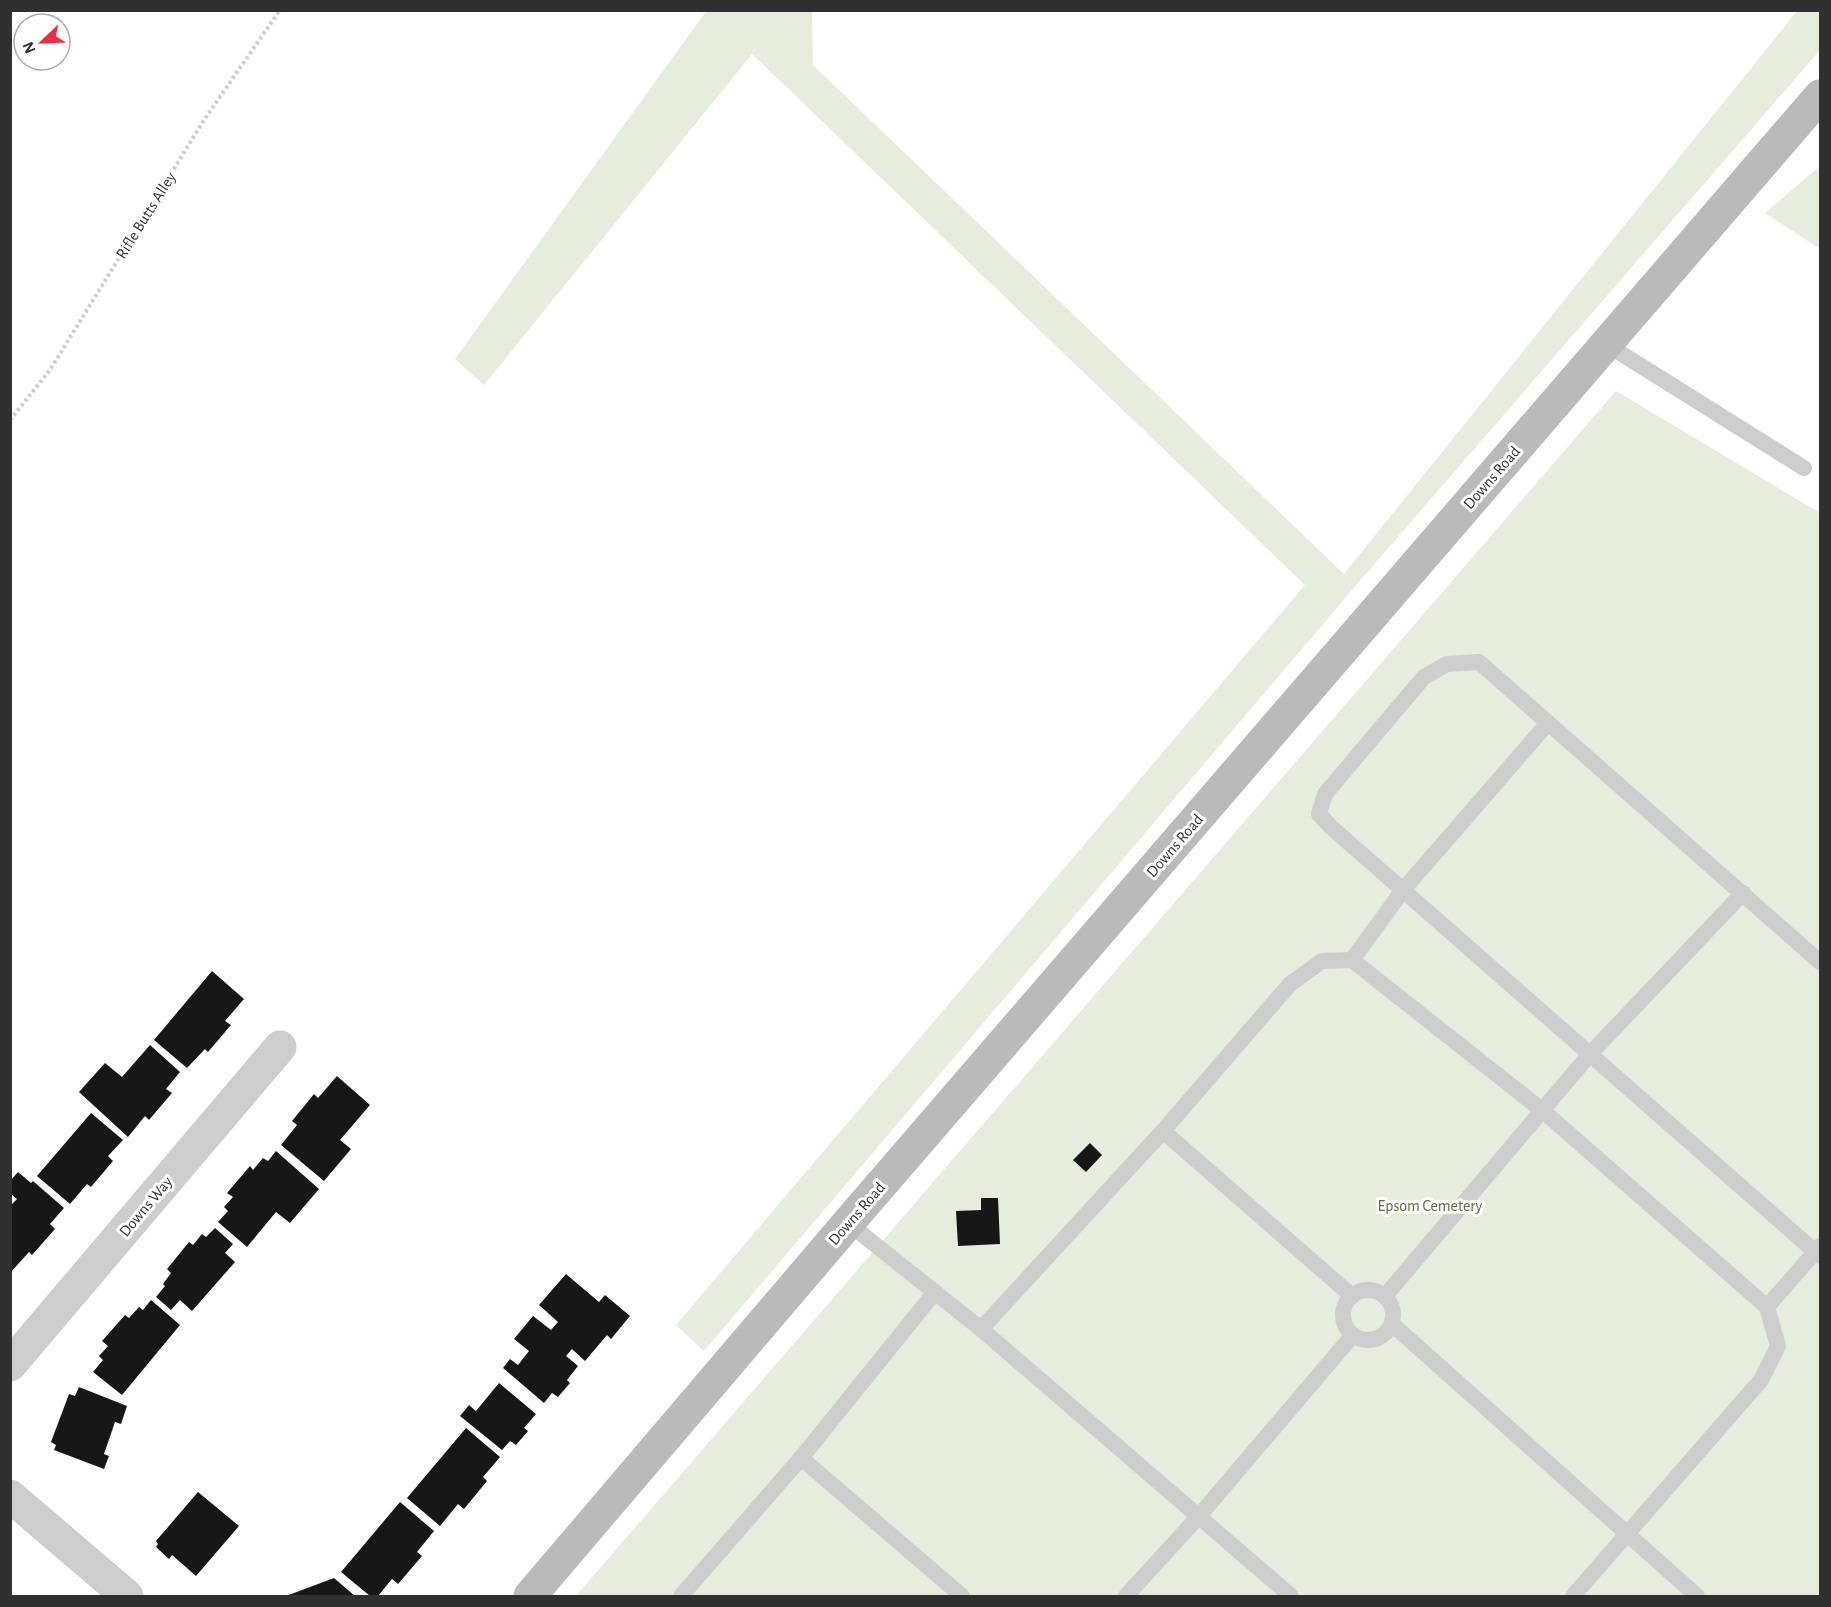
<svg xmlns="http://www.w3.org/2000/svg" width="1831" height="1607" font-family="'Alegreya Sans',sans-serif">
<rect width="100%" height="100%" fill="#fff"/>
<g fill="#e7eddd">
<polygon points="707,10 812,11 813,65 1344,574 1797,11 1820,11 1820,50 1364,576 704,1351 676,1325 1305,585 752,54 484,385 455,359"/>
<polygon points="1820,166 1820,249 1765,213"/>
<polygon points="1616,391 1820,513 1820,1596 576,1596"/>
</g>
<g fill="#171717">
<polygon points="212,971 244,999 225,1021 231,1025 208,1052 205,1049 187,1068 154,1040"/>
<polygon points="150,1045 180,1072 166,1089 172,1093 149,1120 145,1116 128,1137 79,1092 105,1063 122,1077"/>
<polygon points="337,1076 370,1105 340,1140 351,1149 324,1181 281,1145 297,1125 292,1121 314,1094 318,1098"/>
<polygon points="91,1113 123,1140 108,1156 113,1161 91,1187 87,1184 70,1204 37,1176"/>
<polygon points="1090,1143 1102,1155 1086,1172 1073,1160"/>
<polygon points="276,1151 319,1189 290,1223 276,1212 247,1247 218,1222 228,1211 224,1207 233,1197 227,1193 250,1166 253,1170 263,1158 268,1161"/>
<polygon points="18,1172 31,1183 33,1181 64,1208 50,1224 55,1229 32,1255 29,1252 10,1273 10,1206 17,1199 10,1193 10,1181"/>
<polygon points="981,1198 998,1198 1000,1244 958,1246 956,1211 981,1210"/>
<polygon points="215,1228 233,1244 225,1253 235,1262 192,1311 180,1300 171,1310 156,1297 165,1286 163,1284 171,1273 167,1269 189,1242 193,1245 202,1234 206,1237"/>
<polygon points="566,1274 599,1302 605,1295 630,1316 611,1339 607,1335 585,1361 572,1349 566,1356 578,1366 567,1380 570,1383 558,1397 552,1393 544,1403 503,1368 510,1359 518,1365 529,1351 514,1339 533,1316 551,1330 558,1322 539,1305"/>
<polygon points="151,1300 180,1325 122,1395 93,1372 103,1360 99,1356 108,1346 102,1341 125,1315 129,1318 139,1307 143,1310"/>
<polygon points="499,1383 536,1414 524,1428 528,1431 516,1445 510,1441 502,1450 460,1416 469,1405 476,1411"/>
<polygon points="79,1387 127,1406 121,1424 115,1422 104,1454 109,1456 104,1469 54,1450 56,1445 51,1442 69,1394 75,1396"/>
<polygon points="466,1428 500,1457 483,1477 487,1481 464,1509 458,1504 440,1526 407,1498"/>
<polygon points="198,1492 239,1526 196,1576 172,1555 169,1559 156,1547 158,1544 156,1541"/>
<polygon points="400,1502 434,1531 417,1552 422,1556 398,1584 392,1579 378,1596 370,1596 341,1572"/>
<polygon points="334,1578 355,1596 286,1596"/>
</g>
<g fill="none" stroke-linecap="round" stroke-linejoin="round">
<polyline stroke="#cdcdcd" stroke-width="4" stroke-dasharray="3 3" stroke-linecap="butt" points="10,420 50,370 204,120 280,10"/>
<g stroke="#cdcdcd" stroke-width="16">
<polyline points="1606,344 1804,468"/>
<polyline points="1352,960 1403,890 1548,723"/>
<polyline points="1820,962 1479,662 1447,664 1424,677 1325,794 1319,814 1331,827 1820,1256"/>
<polyline points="1163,1131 1352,1296"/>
<polyline points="848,1223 981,1329 1291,1596"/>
<circle cx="1368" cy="1315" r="25"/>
<polyline points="1385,1296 1590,1054 1743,893"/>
<polyline points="1767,1307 1820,1246"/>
<polyline points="1392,1324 1697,1596"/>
<polyline points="981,1329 1163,1131 1290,984 1322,961 1352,960 1543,1111 1767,1307 1778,1346 1761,1380 1573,1596"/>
<polyline points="801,1458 962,1596"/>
<polyline points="681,1596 801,1458 935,1292"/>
<polyline points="1126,1596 1199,1516 1353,1335"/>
</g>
<g stroke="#cdcdcd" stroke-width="33">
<polyline points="10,1365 280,1047"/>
<polyline points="10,1496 127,1596"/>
</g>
<polyline stroke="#bababa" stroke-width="33" points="530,1596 848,1223 1820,96"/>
</g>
<g text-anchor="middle" stroke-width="6" stroke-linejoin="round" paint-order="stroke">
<g font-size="16" fill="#303030" stroke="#fff">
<text transform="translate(145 215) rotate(-58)" y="6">Rifle Butts Alley</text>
<text transform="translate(1491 477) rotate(-49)" y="6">Downs Road</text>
<text transform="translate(1174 845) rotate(-49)" y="6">Downs Road</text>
<text transform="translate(145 1206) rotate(-50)" y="6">Downs Way</text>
<text transform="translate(856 1213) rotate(-49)" y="6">Downs Road</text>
</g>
<g font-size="16" fill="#556e3a" stroke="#fff">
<text x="1430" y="1211">Epsom Cemetery</text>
</g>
</g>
<rect width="1831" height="1607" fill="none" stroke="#303030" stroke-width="24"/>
<g transform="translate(42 42) rotate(247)"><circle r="28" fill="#ffffff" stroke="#acacac" stroke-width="1.5"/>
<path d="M0-4.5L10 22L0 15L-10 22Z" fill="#ed2b43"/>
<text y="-9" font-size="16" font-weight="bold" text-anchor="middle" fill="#303030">N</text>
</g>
</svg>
